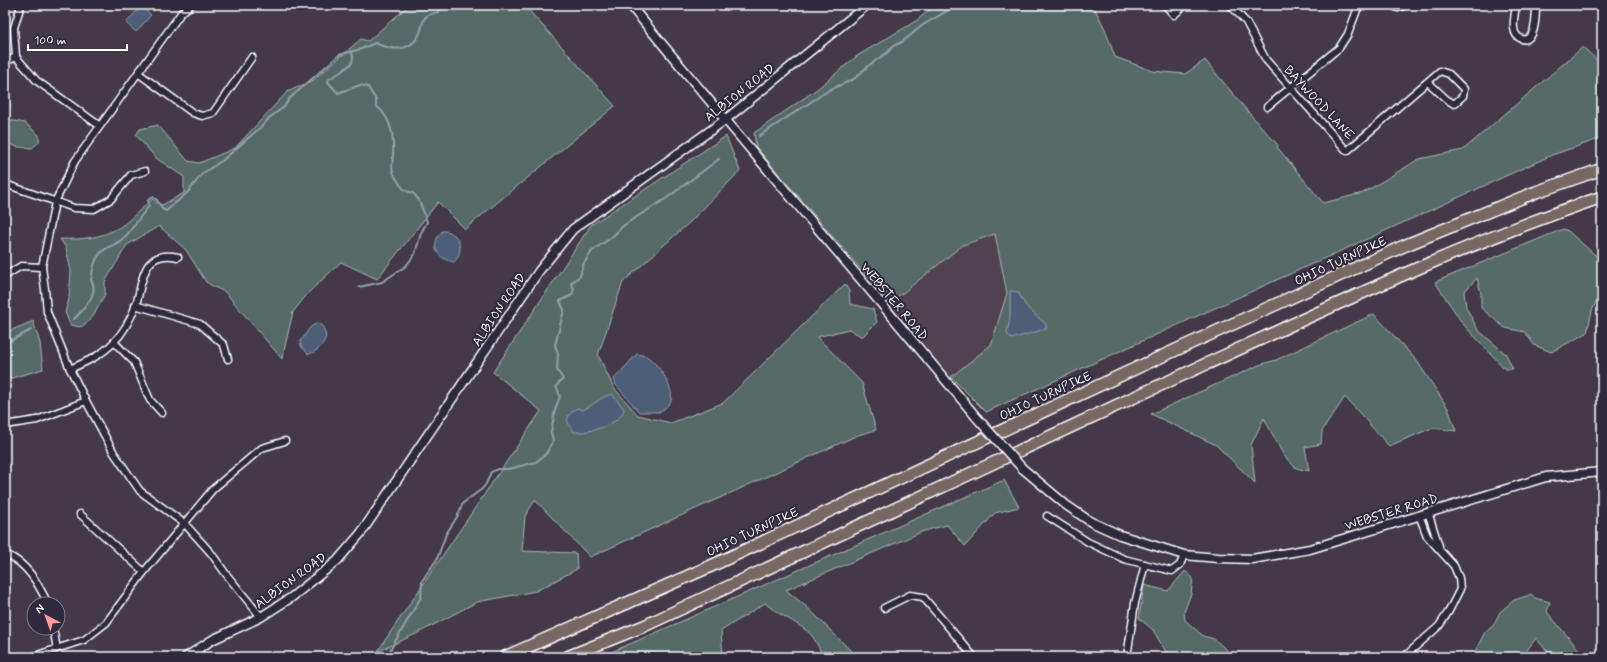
<svg xmlns="http://www.w3.org/2000/svg" width="1607" height="662" font-family="Mynerve,sans-serif">
<rect width="100%" height="100%" fill="#433948"/>
<filter id="ink" filterUnits="userSpaceOnUse"><feTurbulence type="fractalNoise" baseFrequency=".025" numOctaves="2"/><feDisplacementMap in="SourceGraphic" scale="8" xChannelSelector="R" yChannelSelector="G"/><feConvolveMatrix kernelMatrix="1 2 1 2 8 2 1 2 1" color-interpolation-filters="sRGB"/></filter>
<g filter="url(#ink)">
<polygon fill="#514350" points="995,234 1007,293 991,345 951,377 892,310 890,303 963,245"/>
<g fill="#556b66" stroke="#aab5b2">
<path d="M 409,5 L 524,5 L 615,106 L 465,229 L 438,202 L 377,279 L 341,262 L 309,292 L 293,312 L 282,359 L 225,292 L 214,287 L 206,282 L 186,250 L 159,226 L 127,245 L 105,282 L 105,294 L 94,315 L 90,320 L 81,327 L 70,325 L 65,312 L 69,299 L 71,271 L 66,248 L 60,239 C 80,240 102,238 120,227 C 131,220 142,207 153,199 L 157,203 L 162,205 L 184,193 L 184,177 L 156,158 L 136,135 L 140,129 L 158,125 L 188,161 L 199,163 L 214,157 L 235,148 L 287,92 L 312,81 L 361,39 L 368,41 Z"/>
<polygon points="935,5 1093,5 1105,29 1115,57 1153,71 1185,74 1205,60 1249,113 1278,145 1277,147 1323,203 1363,193 1419,159 1463,150 1583,47 1602,65 1602,138 1552,155 986,412 951,377 991,345 1007,293 995,234 963,245 890,303 756,147 754,133 817,89 857,56 916,21"/>
<polygon points="5,98 10,103 9,120 25,123 39,135 39,142 32,148 18,147 5,143"/>
<polygon points="726,136 740,171 691,221 623,282 598,355 614,388 638,415 671,423 723,403 845,284 849,291 850,304 873,309 877,322 862,337 849,329 817,337 862,383 876,430 858,435 590,557 535,500 525,516 522,551 576,553 577,569 536,591 477,602 420,632 377,652 541,411 493,372 591,225"/>
<polygon points="1563,229 1568,231 1602,261 1602,294 1600,293 1592,311 1587,333 1551,352 1534,345 1525,332 1505,328 1481,308 1481,293 1477,278 1464,292 1466,307 1478,330 1506,354 1513,369 1505,369 1463,324 1435,282"/>
<polygon points="1374,314 1417,361 1448,408 1456,431 1432,428 1389,446 1345,397 1322,431 1321,444 1305,447 1309,471 1296,468 1284,456 1264,418 1251,445 1255,483 1216,445 1151,414 1259,365 1276,360"/>
<polygon points="33,321 40,343 43,369 5,380 5,333"/>
<path d="M 1004,480 L 1019,507 L 995,513 L 965,546 L 947,525 L 924,531 L 786,590 L 809,609 L 857,657 L 823,657 C 819,648 815,637 807,631 C 793,620 777,614 765,603 L 721,631 L 723,657 L 600,657 Z"/>
<polygon points="1185,571 1193,578 1191,594 1184,612 1185,620 1203,636 1214,639 1230,653 1230,657 1169,657 1153,630 1139,618 1144,585 1168,591"/>
<polygon points="1531,594 1535,598 1550,602 1547,612 1585,657 1552,657 1536,638 1522,657 1472,657 1485,632 1493,626 1500,612 1514,600 1527,596"/>
</g>
<g fill="#4d5f78" stroke="#949fae">
<polygon points="141,6 151,15 136,32 126,23"/>
<path d="M 442,231 C 459,230 466,251 454,262 C 445,261 433,253 436,242 C 436,238 440,234 442,231 Z"/>
<path d="M 1010,291 L 1018,292 C 1027,310 1031,311 1046,324 L 1046,329 L 1011,339 L 1007,333 L 1010,318 Z"/>
<path d="M 319,323 L 324,329 L 326,337 C 322,346 318,352 308,354 L 301,346 L 300,341 C 309,333 306,326 319,323 Z"/>
<path d="M 637,354 C 640,355 643,355 646,356 C 657,362 675,388 671,401 C 669,405 664,409 660,412 L 639,412 L 616,385 L 614,379 Z"/>
<path d="M 612,394 L 624,409 C 621,425 588,433 574,432 C 565,420 565,417 577,408 L 583,410 C 593,405 601,397 612,394 Z"/>
</g>
<g fill="none" stroke-linecap="round" stroke-linejoin="round">
<g stroke="#949fae" stroke-width="2">
<path d="M 351,51 L 353,56 L 352,63 L 341,72 L 329,79 L 328,82 L 338,93 L 360,85 L 368,87 L 376,100 L 376,106 C 391,117 394,136 393,154 C 393,160 391,166 393,172 C 395,177 401,187 405,190 C 408,192 411,192 414,194 C 421,200 424,214 427,222 L 421,233 L 415,254 L 406,266 L 382,282 L 359,287"/>
<polyline points="759,136 829,90 854,79 868,66 888,52 893,46 902,42 923,25 957,5"/>
<path d="M 74,319 C 83,310 100,293 91,280 C 93,268 95,254 107,248 C 114,244 121,242 126,236 C 134,226 141,216 149,206 L 148,200 L 153,197 C 158,200 160,203 162,209 L 166,211 L 188,192 L 203,173 L 223,160 L 263,125 L 269,118 L 284,107 L 289,99 L 339,55 L 361,49 L 375,43 C 395,52 416,52 422,26 C 423,22 423,18 427,16 C 431,13 435,13 439,12 L 441,6 L 443,5"/>
<polyline points="5,342 12,340 31,330"/>
<polyline points="383,657 389,652 421,597 422,581 437,559 446,534 457,517 463,503 482,489 486,484 491,472 499,469 509,469 536,462 546,454 553,441 551,432 555,410 560,396 556,386 563,379 557,370 558,354 555,345 564,310 560,301 572,295 574,289 571,283 580,276 583,265 592,251 612,237 624,225 667,198 719,159"/>
</g>
<defs>
<g id="minor">
<polyline points="21,5 14,28 16,57 37,81 100,126"/>
<polyline points="191,5 181,13 75,161 55,202 42,267 45,289 47,312 70,369 86,401 114,453 140,491 185,524 211,553 226,574 261,617"/>
<polyline points="1165,5 1174,15 1185,5"/>
<polyline points="1230,5 1246,22 1266,60 1347,151 1440,71 1449,74 1464,89 1463,96 1454,104 1446,99 1428,82"/>
<polyline points="1391,5 1398,8 1405,5"/>
<path d="M 1516,5 C 1515,15 1509,35 1522,39 C 1527,41 1530,37 1532,34 C 1536,26 1536,14 1536,5"/>
<polyline points="5,62 16,57"/>
<polyline points="138,73 193,113 202,116 213,113 252,57"/>
<polyline points="1267,107 1339,48 1348,34 1359,5"/>
<polyline points="5,184 74,208 94,209 111,199 131,175 145,171"/>
<polyline points="5,276 21,266 42,267"/>
<polyline points="135,305 200,324 224,345 228,359"/>
<polyline points="114,342 134,362 150,400 162,413"/>
<path d="M 70,369 C 86,362 102,355 114,342 C 124,332 131,318 136,305 C 143,281 142,249 178,257"/>
<polyline points="5,425 37,420 86,401"/>
<polyline points="1428,512 1439,546"/>
<polyline points="80,514 144,572"/>
<polyline points="1047,516 1088,542 1124,559 1172,571 1180,565 1184,555"/>
<path d="M 5,554 C 27,563 38,583 48,604"/>
<polyline points="884,608 910,595 923,597 974,657"/>
<polyline points="53,628 57,649"/>
<polyline points="31,657 84,640 106,623 144,572 213,489 262,448 285,441"/>
<polyline points="1127,657 1135,603 1145,564"/>
<polyline points="1404,657 1439,626 1449,611 1460,589 1459,578 1454,566 1427,536 1419,515"/>
</g>
<g id="tertiary">
<path d="M 630,5 C 744,144 862,279 977,418"/>
<polyline points="1022,468 1066,505 1091,522 1120,535 1184,555 1218,558 1252,559 1310,549 1546,477 1602,472"/>
<polyline points="186,657 212,640 261,617 292,597 337,561 361,533 539,271 573,229 725,120 867,5"/>
</g>
<g id="motorway">
<polyline points="505,657 711,566 1143,365 1406,245 1536,192 1602,169"/>
<path d="M 567,657 L 644,626 C 831,539 1017,451 1204,365 C 1335,305 1465,243 1602,197"/>
</g>
</defs>
<use href="#minor" stroke="#fff" stroke-width="9"/>
<use href="#tertiary" stroke="#fff" stroke-width="11"/>
<use href="#motorway" stroke="#fff" stroke-width="14"/>
<use href="#minor" stroke="#2f2a3d" stroke-width="6"/>
<use href="#tertiary" stroke="#2f2a3d" stroke-width="8"/>
<use href="#motorway" stroke="#776864" stroke-width="11"/>
<defs>
<polyline id="tertiary-bridge" points="977,418 1022,468"/>
</defs>
<use href="#tertiary-bridge" stroke="#fff" stroke-width="11" stroke-linecap="butt"/>
<use href="#tertiary-bridge" stroke="#2f2a3d" stroke-width="8"/>
</g>
</g>
<g text-anchor="middle" stroke-width="4" stroke-linejoin="round" paint-order="stroke">
<g font-size="13" fill="#fff" stroke="#2f2a3d">
<text transform="translate(739 92) rotate(-38)" y="5">ALBION ROAD</text>
<text transform="translate(1320 102) rotate(47)" y="5">BAYWOOD LANE</text>
<text transform="translate(1340 260) rotate(-25)" y="5">OHIO TURNPIKE</text>
<text transform="translate(895 301) rotate(50)" y="5">WEBSTER ROAD</text>
<text transform="translate(498 309) rotate(-56)" y="5">ALBION ROAD</text>
<text transform="translate(1045 395) rotate(-25)" y="5">OHIO TURNPIKE</text>
<text transform="translate(1391 511) rotate(-17)" y="5">WEBSTER ROAD</text>
<text transform="translate(752 531) rotate(-25)" y="5">OHIO TURNPIKE</text>
<text transform="translate(290 580) rotate(-36)" y="5">ALBION ROAD</text>
</g>
</g>
<rect width="1607" height="662" fill="none" stroke="#2f2a3d" stroke-width="20"/>
<rect x="10" y="10" width="1587" height="642" fill="none" stroke="#fff" stroke-width="1.5" filter="url(#ink)"/>
<g transform="translate(46 616) rotate(319)"><circle r="19" fill="#2f2a3d" stroke="#827f8b"/>
<path d="M0-3L7 15L0 10L-7 15Z" fill="#ff9aa2"/>
<text y="-6" font-size="11" font-weight="bold" text-anchor="middle" fill="#ffffff">N</text>
</g>
<path d="M28 44v6h99v-6" fill="none" stroke="#ffffff" stroke-width="2"/>
<text x="34" y="44" font-size="12" fill="#ffffff" stroke="#2f2a3d" stroke-width="3" paint-order="stroke">100 m</text>
</svg>
